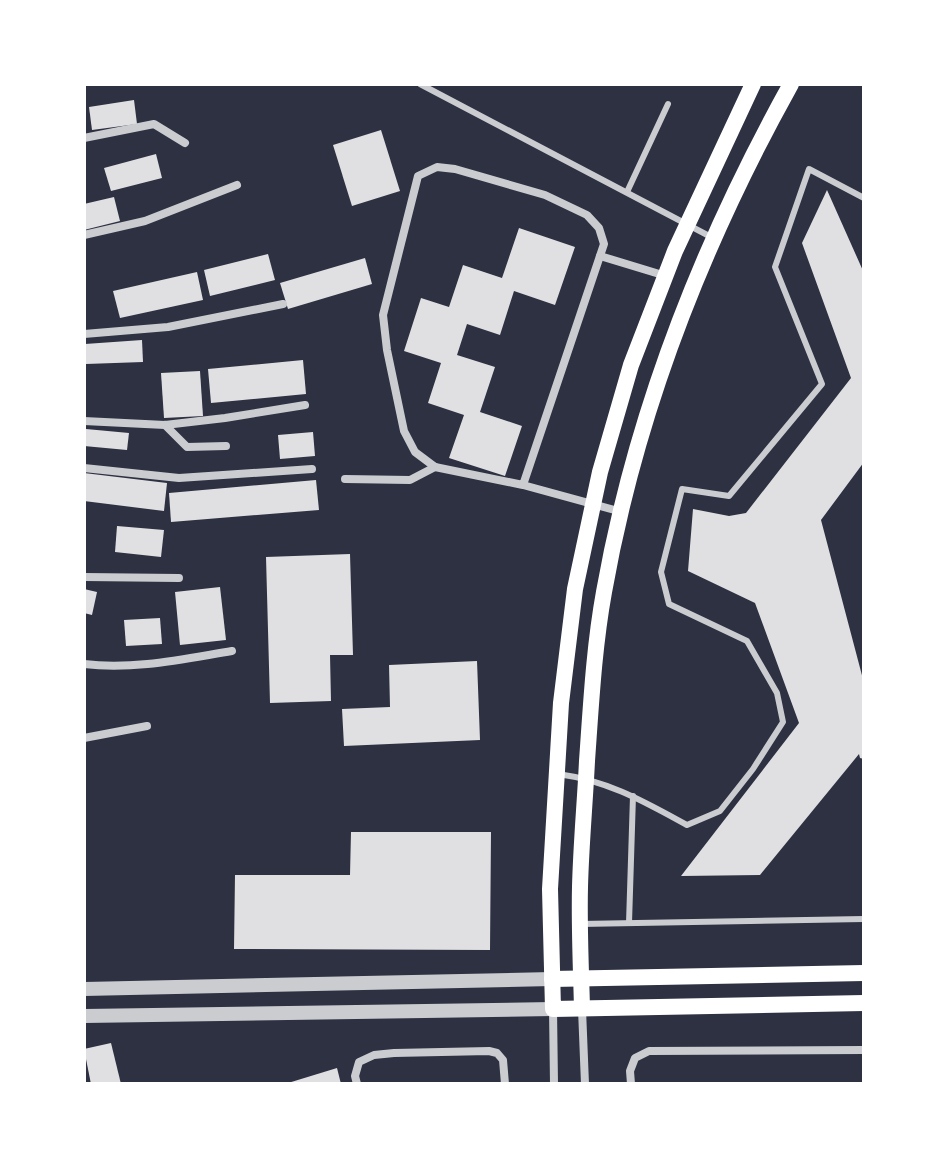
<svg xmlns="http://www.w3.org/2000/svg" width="948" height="1168" font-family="Manrope,sans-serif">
<rect width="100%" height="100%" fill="#2d3142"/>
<g fill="#e0e0e3">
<polygon points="134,100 137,124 92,130 89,107"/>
<polygon points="381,130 400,191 352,206 333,145"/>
<polygon points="156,154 162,178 111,191 104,168"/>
<polygon points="827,190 864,273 864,462 821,520 864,683 864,759 860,758 859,754 760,875 681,876 799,723 755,603 688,571 693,509 729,516 746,513 851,378 802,243"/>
<polygon points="114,197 120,221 84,230 84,204"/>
<polygon points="519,228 575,247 555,305 514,291 500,335 467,324 457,355 495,367 480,412 522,426 505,476 449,458 464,415 428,403 441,363 404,351 421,298 449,307 463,265 502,278"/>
<polygon points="268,254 275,280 210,296 204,270"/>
<polygon points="365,258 372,284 288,309 280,283"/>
<polygon points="197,272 203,300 120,318 113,291"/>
<polygon points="142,340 143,362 86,364 85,344"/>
<polygon points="303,360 306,394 211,403 208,369"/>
<polygon points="200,371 203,416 164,418 161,373"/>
<polygon points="86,429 129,433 127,450 84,446"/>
<polygon points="313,432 315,456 280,459 278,435"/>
<polygon points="84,473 167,483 164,511 84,501"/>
<polygon points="316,480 319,510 171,522 169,493"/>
<polygon points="117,526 164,530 161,557 115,552"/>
<polygon points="350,554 353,655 330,655 331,701 270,703 266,557"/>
<polygon points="220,587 226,640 180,645 175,592"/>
<polygon points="84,589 97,592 92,615 84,613"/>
<polygon points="160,618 162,644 126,646 124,620"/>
<polygon points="477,661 480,740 344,746 342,709 390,707 389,665"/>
<polygon points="351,832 491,832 490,950 234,949 235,875 350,875"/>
<polygon points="111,1043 121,1084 91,1084 84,1049"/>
<polygon points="337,1068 341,1084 288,1084 288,1083"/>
</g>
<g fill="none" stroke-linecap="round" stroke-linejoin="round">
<g stroke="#caccd0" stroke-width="6">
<polyline points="420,84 713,238"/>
<polyline points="627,192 668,104"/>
<path d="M 558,774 C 609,781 643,801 687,825 L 720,811 L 753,769 L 783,722 L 777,693 L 747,641 L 669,604 L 661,572 L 682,489 L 729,496 L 822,384 L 775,267 L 809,169 L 864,198"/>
<polyline points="629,923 633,796"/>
<polyline points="580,924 864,919"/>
</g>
<g stroke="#caccd0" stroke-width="8">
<polyline points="84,138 154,124 185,143"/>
<polyline points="84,235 145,221 237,185"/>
<polyline points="600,256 666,276"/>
<polyline points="84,334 168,327 283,304"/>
<polyline points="84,421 165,425 225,418 305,405"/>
<polyline points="165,425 187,447 226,446"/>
<polyline points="84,468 179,478 312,469"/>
<polyline points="345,479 410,480 435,467"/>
<polyline points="523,485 435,467 415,452 404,431 387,350 383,315 418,176 437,167 455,169 545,195 587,215 599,228 604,244 523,485 622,512"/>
<polyline points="84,577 179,578"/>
<path d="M 84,664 C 134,670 183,659 232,651"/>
<polyline points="84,738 147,726"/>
<polyline points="553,1009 554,1084"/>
<polyline points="582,1009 585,1084"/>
<polyline points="357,1084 355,1076 359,1062 374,1055 394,1053 489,1051 497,1053 503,1060 505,1084"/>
<polyline points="631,1084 630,1071 635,1058 649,1051 864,1050"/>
</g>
<g stroke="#caccd0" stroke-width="14">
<polyline points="84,989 552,979"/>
<polyline points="84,1016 553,1009"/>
</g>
<g stroke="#fff" stroke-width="16">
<polyline points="753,84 675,251 631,365 600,472 575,589 561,703 550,889 553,1009 864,1003"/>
<polyline points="552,979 864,973"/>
<path d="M 582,1008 C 581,968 579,927 580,887 C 581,845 585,803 587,761 C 591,705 594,647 604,592 C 636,411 702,244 791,84"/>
</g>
</g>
<rect width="948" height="1168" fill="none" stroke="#ffffff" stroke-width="172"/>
</svg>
